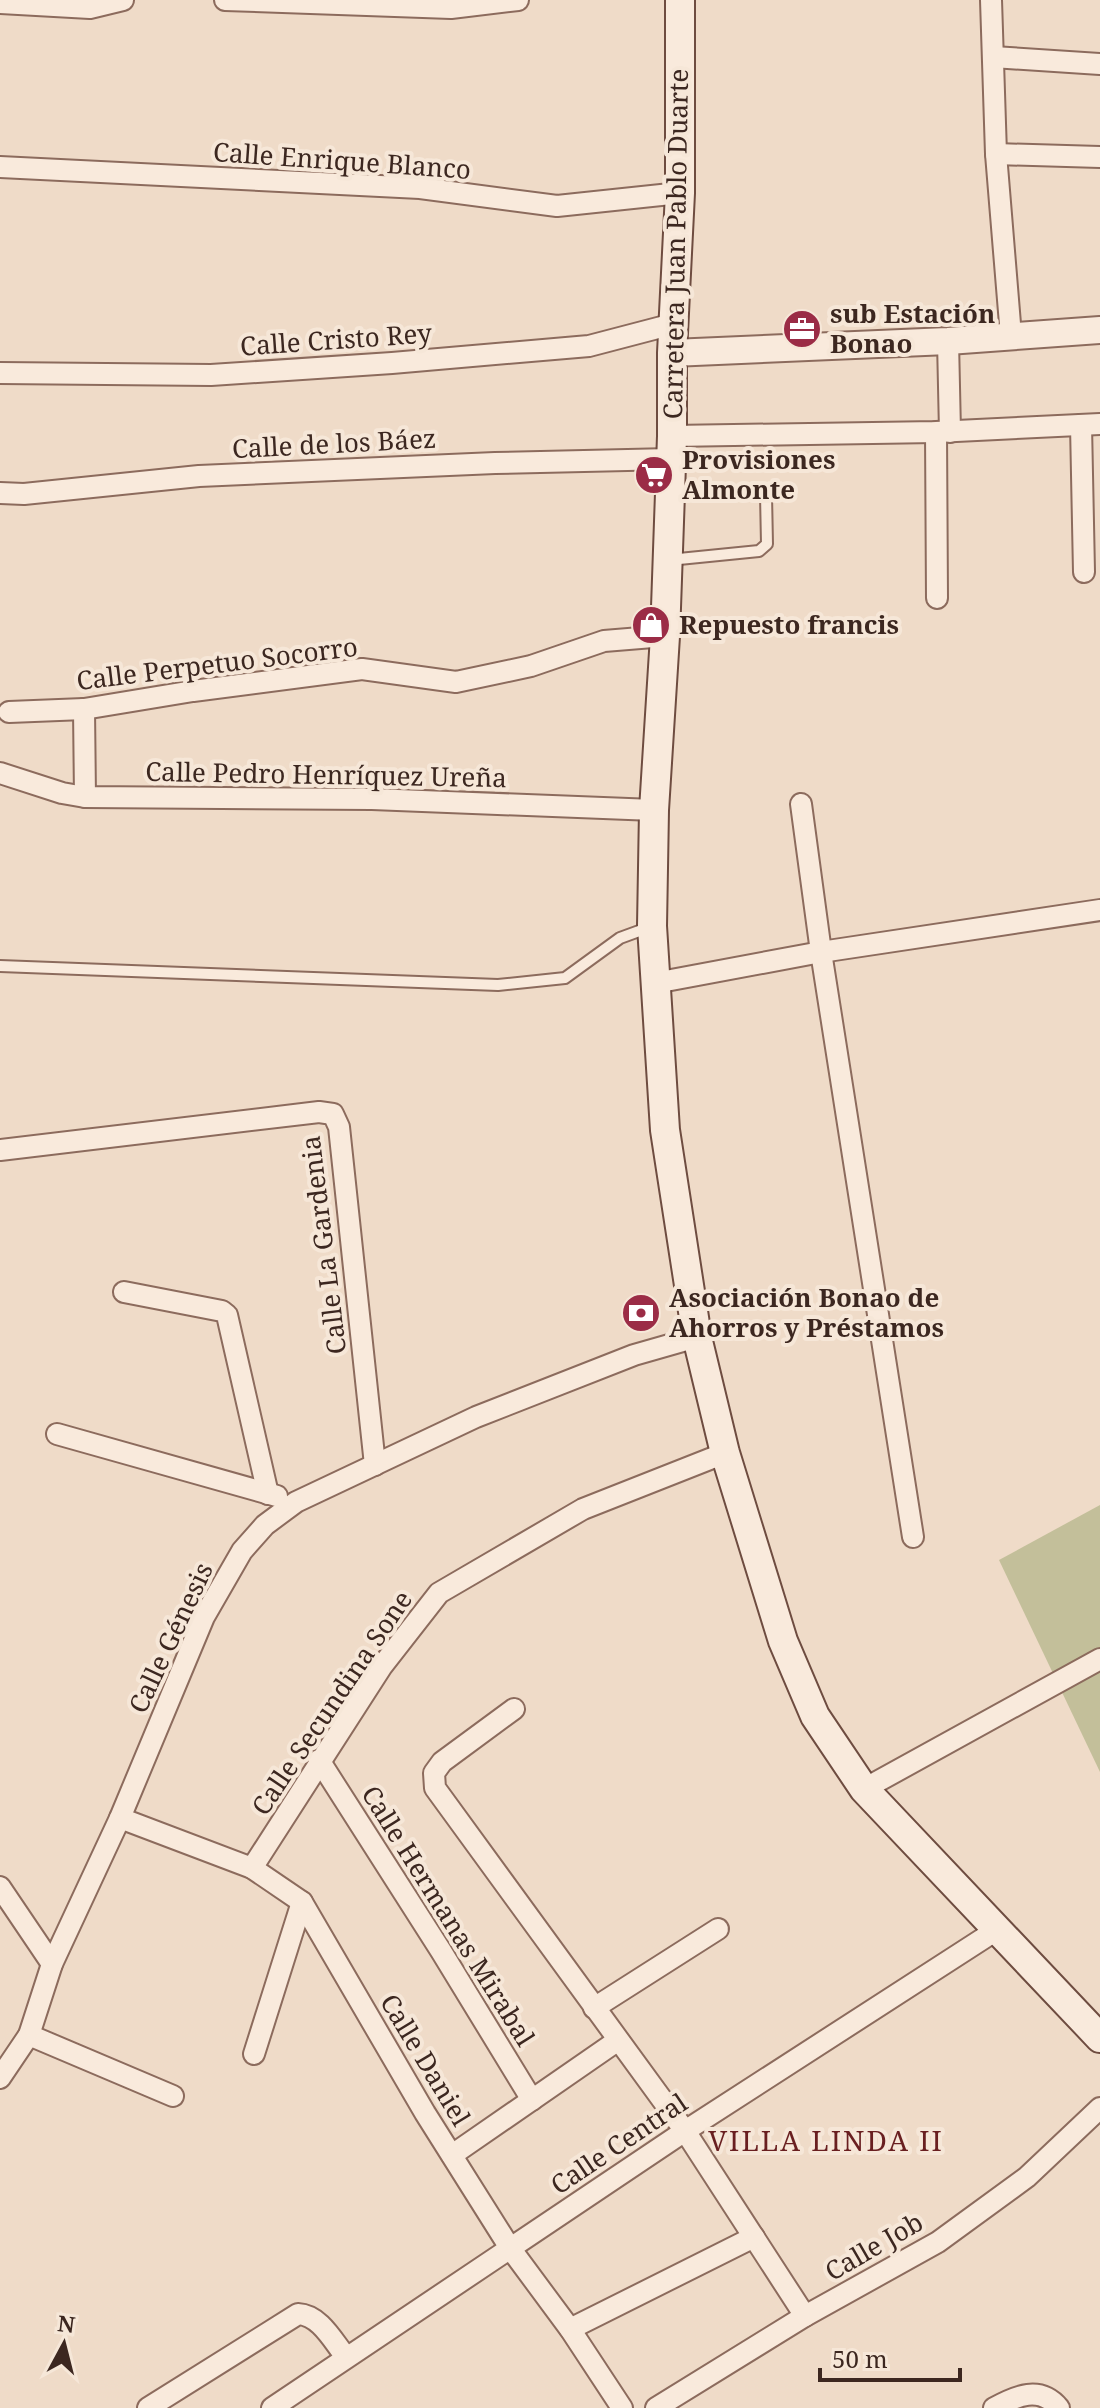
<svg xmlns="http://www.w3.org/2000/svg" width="1100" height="2408" font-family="'Noto Serif',serif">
<rect width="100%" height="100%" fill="#efdbc8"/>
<polygon fill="#c3bf9a" points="1100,1505 1100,1772 999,1560"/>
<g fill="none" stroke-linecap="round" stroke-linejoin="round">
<defs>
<g id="service">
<polyline points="669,560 759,551 767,544 766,495 763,490 671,495"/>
<polyline points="0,966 498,985 565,978 620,938 650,927"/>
</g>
<g id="minor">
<polyline points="225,0 451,8 518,0"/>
<polyline points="991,0 996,154 1011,336"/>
<polyline points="0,3 90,8 123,0"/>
<polyline points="993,57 1100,64"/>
<polyline points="996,154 1100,157"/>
<polyline points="0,167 420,188 557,206 680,193"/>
<polyline points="948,341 950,432"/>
<polyline points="0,373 211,375 392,363 589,346 673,324"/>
<polyline points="1081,425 1084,572"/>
<polyline points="936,432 937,598"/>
<polyline points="672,436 936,432 1100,424"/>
<polyline points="0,493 24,494 199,476 495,463 671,459"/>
<polyline points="84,709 85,797"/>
<polyline points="9,712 84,709 193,691 362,669 456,682 531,666 604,641 665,636"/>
<polyline points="0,773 62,793 85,797 372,799 654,810"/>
<polyline points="801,804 821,952 913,1537"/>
<polyline points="655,983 821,952 1100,910"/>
<polyline points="0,1150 319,1112 333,1114 339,1127 375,1465"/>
<polyline points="124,1292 222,1311 227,1315 268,1494"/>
<polyline points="57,1434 277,1496"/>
<polyline points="514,1709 442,1762 434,1773 435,1788 685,2131 805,2316"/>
<polyline points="319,1760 441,1951 532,2100"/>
<polyline points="864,1789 1100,1659"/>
<polyline points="120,1818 252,1868 302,1902 425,2113 510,2248 570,2329 622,2408"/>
<polyline points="252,1868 382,1666 439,1593 583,1509 725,1453"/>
<polyline points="0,1887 52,1964"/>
<polyline points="594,2008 718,1929"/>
<polyline points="29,2035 173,2096"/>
<polyline points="254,2054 302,1902"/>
<polyline points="0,2078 29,2035 52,1964 120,1818 204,1617 242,1551 265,1525 296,1502 476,1417 634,1355 697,1337"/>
<polyline points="452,2155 617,2041"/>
<polyline points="570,2329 754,2237"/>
<path d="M 148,2408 L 298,2314 C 320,2315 333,2341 346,2357"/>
<polyline points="272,2408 685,2131 998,1929"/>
<polyline points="656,2408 805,2316 938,2242 1027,2177 1100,2108"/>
<path d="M 994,2408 C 1016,2396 1040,2385 1059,2408"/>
</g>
<polyline id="tertiary" points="672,353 948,341 1100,330"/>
<polyline id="secondary" points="680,0 680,193 672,353 672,436 665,636 654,810 652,926 665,1130 697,1337 725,1453 783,1641 815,1716 864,1789 1100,2038"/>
</defs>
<use href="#service" stroke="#8c6b5d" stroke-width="14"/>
<use href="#minor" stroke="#8c6b5d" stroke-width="24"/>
<use href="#tertiary" stroke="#8c6b5d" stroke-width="30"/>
<use href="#secondary" stroke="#6e4c40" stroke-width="32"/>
<use href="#service" stroke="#f9eadc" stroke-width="10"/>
<use href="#minor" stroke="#f9eadc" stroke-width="20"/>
<use href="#tertiary" stroke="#f9eadc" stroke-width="26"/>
<use href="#secondary" stroke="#f9eadc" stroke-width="28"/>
</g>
<defs>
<symbol id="office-disc" viewBox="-11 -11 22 22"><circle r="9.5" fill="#9b2c46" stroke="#f6e7d8"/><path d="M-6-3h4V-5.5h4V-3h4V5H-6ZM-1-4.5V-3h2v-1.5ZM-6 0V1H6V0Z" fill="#fff"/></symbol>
<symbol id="supermarket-disc" viewBox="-11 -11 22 22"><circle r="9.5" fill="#9b2c46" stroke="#f6e7d8"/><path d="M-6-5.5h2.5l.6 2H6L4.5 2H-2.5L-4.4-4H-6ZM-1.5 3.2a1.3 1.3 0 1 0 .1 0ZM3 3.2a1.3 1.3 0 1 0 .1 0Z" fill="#fff"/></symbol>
<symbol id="shop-disc" viewBox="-11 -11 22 22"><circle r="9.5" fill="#9b2c46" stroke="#f6e7d8"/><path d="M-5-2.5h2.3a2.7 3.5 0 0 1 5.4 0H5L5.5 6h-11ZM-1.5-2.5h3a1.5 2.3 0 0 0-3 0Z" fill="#fff"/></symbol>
<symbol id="bank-disc" viewBox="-11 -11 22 22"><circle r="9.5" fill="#9b2c46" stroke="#f6e7d8"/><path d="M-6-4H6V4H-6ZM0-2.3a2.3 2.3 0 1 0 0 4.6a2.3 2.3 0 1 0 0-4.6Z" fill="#fff"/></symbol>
</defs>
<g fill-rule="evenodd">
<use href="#office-disc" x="780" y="307" width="44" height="44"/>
<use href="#supermarket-disc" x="632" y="453" width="44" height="44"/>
<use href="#shop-disc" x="629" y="603" width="44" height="44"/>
<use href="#bank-disc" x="619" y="1291" width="44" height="44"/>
</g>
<g text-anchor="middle" stroke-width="8" stroke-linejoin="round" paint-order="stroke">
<g font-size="26" fill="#3c2720" stroke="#f6e7d8">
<text transform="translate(342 161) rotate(4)" y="9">Calle Enrique Blanco</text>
<text transform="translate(676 244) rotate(-89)" y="9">Carretera Juan Pablo Duarte</text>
<text transform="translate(336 340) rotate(-4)" y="9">Calle Cristo Rey</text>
<text transform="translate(334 444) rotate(-3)" y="9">Calle de los Báez</text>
<text transform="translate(217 664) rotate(-7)" y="9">Calle Perpetuo Socorro</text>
<text transform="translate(326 775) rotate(1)" y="9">Calle Pedro Henríquez Ureña</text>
<text transform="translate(324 1245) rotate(-97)" y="9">Calle La Gardenia</text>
<text transform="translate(171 1638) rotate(-65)" y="9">Calle Génesis</text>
<text transform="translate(332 1703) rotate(-56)" y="9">Calle Secundina Sone</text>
<text transform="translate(448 1916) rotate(58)" y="9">Calle Hermanas Mirabal</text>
<text transform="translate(425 2060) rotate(59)" y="9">Calle Daniel</text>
<text transform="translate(619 2144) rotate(-34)" y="9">Calle Central</text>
<text transform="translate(874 2247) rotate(-30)" y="9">Calle Job</text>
</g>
<g font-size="26" font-weight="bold" fill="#3c2720" stroke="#f6e7d8" text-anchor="start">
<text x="830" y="323">sub Estación<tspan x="830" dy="30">Bonao</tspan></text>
<text x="682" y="469">Provisiones<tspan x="682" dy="30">Almonte</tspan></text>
<text x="679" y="634">Repuesto francis</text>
<text x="669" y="1307">Asociación Bonao de<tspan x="669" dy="30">Ahorros y Préstamos</tspan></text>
</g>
<g font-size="28" letter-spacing="2" fill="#691f20" stroke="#f6e7d8">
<text x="826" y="2151">VILLA LINDA II</text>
</g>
</g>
<g transform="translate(64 2344) rotate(7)" stroke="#f6e7d8" stroke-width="6" paint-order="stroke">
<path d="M0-6L14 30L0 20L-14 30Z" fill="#3c2720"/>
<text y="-12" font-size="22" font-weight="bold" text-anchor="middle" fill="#3c2720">N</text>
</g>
<path d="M820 2368v12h140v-12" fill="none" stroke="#3c2720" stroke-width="4"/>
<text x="832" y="2368" font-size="24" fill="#3c2720" stroke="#f6e7d8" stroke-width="6" paint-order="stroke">50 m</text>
</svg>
